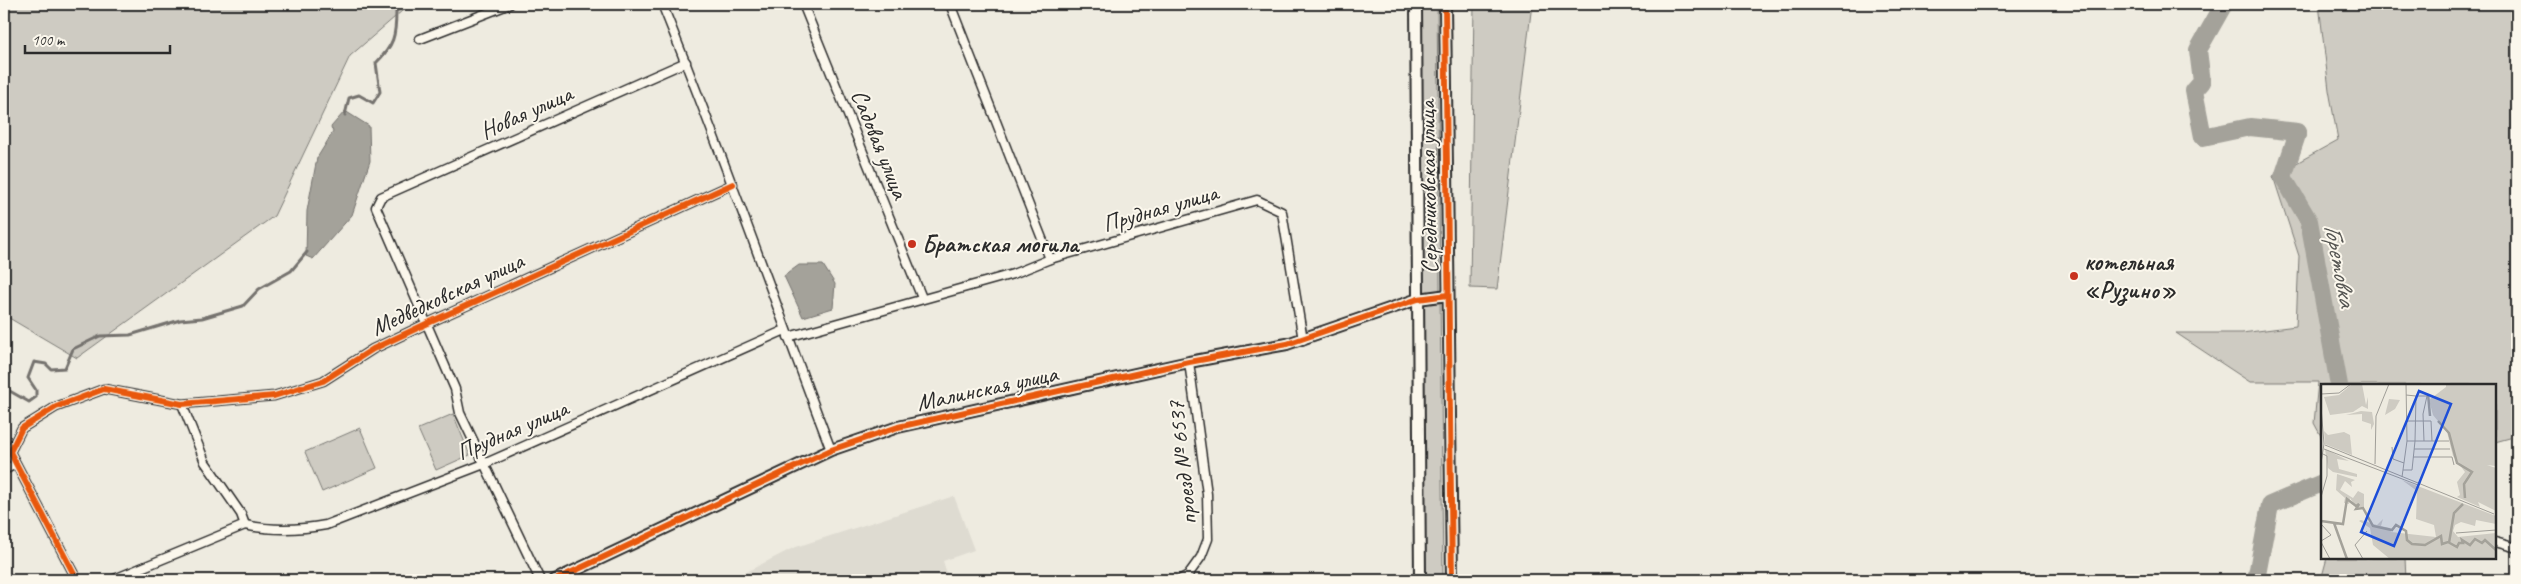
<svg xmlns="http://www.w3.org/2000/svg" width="2521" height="584" font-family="Caveat,sans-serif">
<rect width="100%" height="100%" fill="#eeebe0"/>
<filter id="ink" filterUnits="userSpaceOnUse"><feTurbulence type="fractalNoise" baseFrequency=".02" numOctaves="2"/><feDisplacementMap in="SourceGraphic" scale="10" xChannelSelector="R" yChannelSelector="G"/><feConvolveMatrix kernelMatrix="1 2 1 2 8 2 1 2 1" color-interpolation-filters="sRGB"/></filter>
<g filter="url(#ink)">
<polygon fill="#dedbd1" points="954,496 974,550 943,561 949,580 731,580 793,548"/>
<g fill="#cecbc2" stroke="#7c7b76">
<polygon points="4,4 410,4 350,56 274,216 77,358 4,315"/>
<polygon points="1418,4 1437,4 1443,580 1425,580"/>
<polygon points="1474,4 1532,4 1497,289 1470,288"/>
<polygon points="2319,4 2517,4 2517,436 2495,442 2495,385 2322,385 2322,438 2314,423 2318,382 2250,382 2176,333 2242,333 2296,326 2299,256 2273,176 2338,140 2329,90"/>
<polygon points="453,414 470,455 436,470 418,429"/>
<polygon points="360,428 377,468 322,492 305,452"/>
<polygon points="2327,558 2405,558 2406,580 2321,580"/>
</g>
<g fill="#a4a29a" stroke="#74726e">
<polygon points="345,111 369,126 370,161 352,215 313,259 306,256 307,211 317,158 333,132 331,127"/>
<polygon points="799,265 823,265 835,284 833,308 803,317 784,276"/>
</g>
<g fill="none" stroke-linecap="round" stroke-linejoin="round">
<g stroke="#74726e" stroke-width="3">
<path d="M 345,115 L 349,98 L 359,95 L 373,103 L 380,92 L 376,63 C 394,45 396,36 396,11 L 407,4"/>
<path d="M 4,415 C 6,406 3,398 8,390 L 29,402 L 36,397 L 36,390 L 28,378 L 34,362 L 46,364 L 51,369 L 65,368 L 73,349 L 100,336 L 130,335 L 180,320 L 202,318 L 243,306 L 259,289 L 291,271 L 307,252"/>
</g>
<g stroke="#a4a29a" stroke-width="18">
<polyline points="2224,4 2198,50 2202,82 2194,91 2203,137 2250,127 2298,132 2283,177 2309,221 2339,385"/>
<polyline points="2256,580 2270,505 2322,483"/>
</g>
<defs>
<g id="minor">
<path d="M 662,4 C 722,151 774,301 831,450"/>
<polyline points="803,4 922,298"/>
<polyline points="950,4 1050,259"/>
<polyline points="420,39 510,4"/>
<polyline points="788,337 1013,274 1050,259 1257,200 1282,212 1303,340"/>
<polyline points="182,404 205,462 241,514 245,525"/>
<polyline points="4,470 16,464"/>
<path d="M 245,525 C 273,531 299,530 326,525 L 484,464 L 785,330"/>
<polyline points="2495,542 2517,548"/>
<polyline points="77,580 10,452 22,428 56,407 104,389 182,404 274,396 323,381 373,349 426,324 733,184"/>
<polyline points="112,580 245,525"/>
<polyline points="540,580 460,413 455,389 376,207 381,197 686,62"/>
<polyline points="1179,580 1188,575 1201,557 1208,539 1207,494 1189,362"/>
</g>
<g id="tertiary">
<polyline points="1416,4 1420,580"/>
<polyline points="1445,4 1452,580"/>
<polyline points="555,580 831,450 898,427 1189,362 1287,344 1418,299 1448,295"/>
</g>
</defs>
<use href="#minor" stroke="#2b2b2b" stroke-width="11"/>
<use href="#tertiary" stroke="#2b2b2b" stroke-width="14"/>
<use href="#minor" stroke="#fbf7ec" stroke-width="8"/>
<use href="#tertiary" stroke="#fbf7ec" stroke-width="10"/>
<defs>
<g id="cycleway">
<polyline points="1445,4 1452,580"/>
<polyline points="77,580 10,452 22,428 56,407 104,389 182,404 274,396 323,381 373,349 426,324 733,184"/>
<polyline points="555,580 831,450 898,427 1189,362 1287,344 1418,299 1448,295"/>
</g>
</defs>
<use href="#cycleway" stroke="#fbf7ec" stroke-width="9"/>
<use href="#cycleway" stroke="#e8590c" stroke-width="6"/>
</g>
</g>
<g fill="#c8321e" stroke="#fbf7ec" stroke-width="2">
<circle cx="912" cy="244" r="5"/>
<circle cx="2074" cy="276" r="5"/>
</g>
<g text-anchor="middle" stroke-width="4" stroke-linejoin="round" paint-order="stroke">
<g font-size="24" fill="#2b2b2b" stroke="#fbf7ec">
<text transform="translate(526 112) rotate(-24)" y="8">Новая улица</text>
<text transform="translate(880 144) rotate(68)" y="8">Садовая улица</text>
<text transform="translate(1428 187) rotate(-91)" y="8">Середниковская улица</text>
<text transform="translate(1160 208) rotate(-16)" y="8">Прудная улица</text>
<text transform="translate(447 294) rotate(-25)" y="8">Медведковская улица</text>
<text transform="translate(987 388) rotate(-12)" y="8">Малинская улица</text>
<text transform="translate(512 430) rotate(-23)" y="8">Прудная улица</text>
<text transform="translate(1182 463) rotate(-96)" y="8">проезд № 6537</text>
</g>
<g font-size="24" font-weight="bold" fill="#2b2b2b" stroke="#fbf7ec" text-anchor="start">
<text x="922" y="252">Братская могила</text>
<text x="2084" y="270">котельная<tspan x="2084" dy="28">«Рузино»</tspan></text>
</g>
<g font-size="25" font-style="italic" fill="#555552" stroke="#fbf7ec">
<text transform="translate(2341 265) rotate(79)" y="9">Горетовка</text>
</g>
</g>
<g transform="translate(2321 384)">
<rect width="175" height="175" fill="#eeebe0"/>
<path d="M 31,0 L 41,0 L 45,21 L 47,13 L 47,25 L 41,22 L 32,28 L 9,31 L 3,13 L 18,11 ZM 125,0 L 175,0 L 175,82 L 166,81 L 175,84 L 175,127 L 157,118 L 159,123 L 136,113 L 139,111 L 136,98 L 144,88 L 132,72 L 126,48 L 112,31 L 108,16 L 125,3 ZM 68,15 L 79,16 L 74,25 L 64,31 ZM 40,27 L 51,28 L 53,40 L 50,46 L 50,40 L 41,37 L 41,30 L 25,31 ZM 3,47 L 7,51 L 23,48 L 29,51 L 31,71 L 4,60 ZM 4,65 L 28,77 L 16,75 L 18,85 L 36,90 L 36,93 L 12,88 L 7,84 ZM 16,90 L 34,96 L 30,98 L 31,103 L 24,97 L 19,106 L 32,114 L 37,107 L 43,110 L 43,123 L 35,123 L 29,114 L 28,120 L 23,119 L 24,114 L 15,106 ZM 81,96 L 175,132 L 175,140 L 155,136 L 154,142 L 140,138 L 134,141 L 132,147 L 137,153 L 175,149 L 175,175 L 69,175 L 52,161 L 49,144 L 38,137 L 40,136 L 56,141 L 62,135 L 60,142 L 69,144 L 70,148 L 115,153 L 113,141 L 95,135 L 96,107 Z" fill="#cecbc2"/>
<path fill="none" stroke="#a4a29a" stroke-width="2.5" d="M 107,10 L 109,32M 117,37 L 128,49 L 136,79 L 151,88 L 143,100 L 144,114M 0,137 L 22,140 L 26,115 L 35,122 L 38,120 L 35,125 L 42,124 L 52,142 L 71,146 L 75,141 L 85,147 L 86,156 L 91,160 L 104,161 L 120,152 L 121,160 L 127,158 L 136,163 L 138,159 L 142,159 L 141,156 L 149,161 L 154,155 L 161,159 L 164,156 L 175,166M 13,139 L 26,175M 128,159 L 133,129 L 142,120"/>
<path fill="none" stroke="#a09e98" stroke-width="1" d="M 0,10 L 18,9 L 30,0M 85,11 L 95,12 L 94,57M 95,12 L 106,12 L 102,30 L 103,57M 0,23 L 3,60 L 0,79M 85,37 L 110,37 L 111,57M 86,57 L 128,57M 4,61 L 173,130M 71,63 L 72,75 L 83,79M 3,65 L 97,101M 93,65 L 129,65M 92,73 L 131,73 L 133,81M 54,80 L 55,32 L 68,0M 82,86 L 91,86 L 94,57M 81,93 L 86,57 L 85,0M 0,113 L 6,92 L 6,72 L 2,70M 0,140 L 10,151 L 0,157M 135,149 L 175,146M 0,158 L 9,175M 42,175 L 34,161 L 46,147"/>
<path fill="#1d4ed8" fill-opacity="0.15" stroke="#1d4ed8" stroke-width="2.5" d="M 98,7 L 130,20 L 73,162 L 40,148 Z"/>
<rect width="175" height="175" fill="none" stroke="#2b2b2b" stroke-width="2.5"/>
</g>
<rect width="2521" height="584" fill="none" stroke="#fbf7ec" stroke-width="20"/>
<rect x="10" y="10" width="2501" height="564" fill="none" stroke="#2b2b2b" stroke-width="2" filter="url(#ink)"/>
<path d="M25 45v8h145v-8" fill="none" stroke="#2b2b2b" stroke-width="2.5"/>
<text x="32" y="45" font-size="15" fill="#2b2b2b" stroke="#fbf7ec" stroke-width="4" paint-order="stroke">100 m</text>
</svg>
